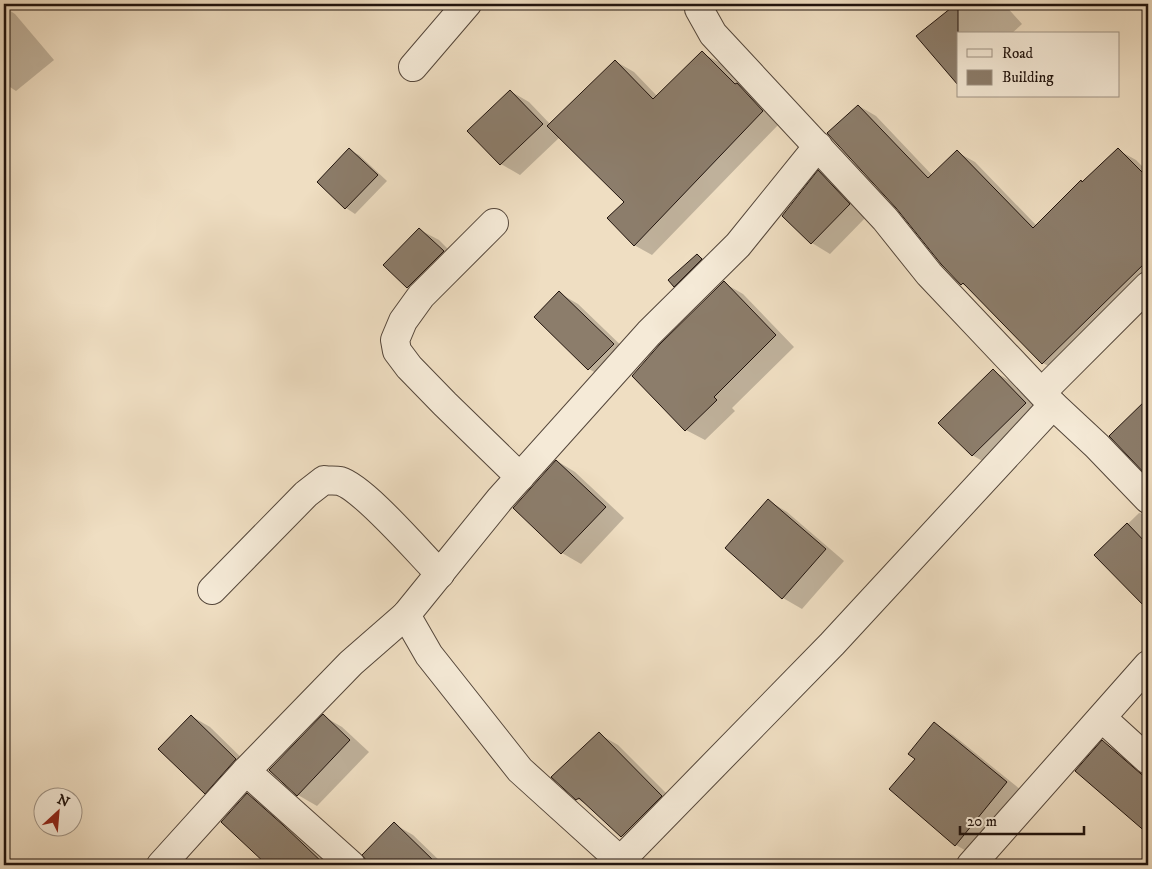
<svg xmlns="http://www.w3.org/2000/svg" width="1152" height="869" font-family="'IM FELL DW Pica',serif">
<rect width="100%" height="100%" fill="#efdec2"/>
<filter id="stains"><feTurbulence type="fractalNoise" baseFrequency=".004" numOctaves="4"/><feColorMatrix values="0 0 0 0 .2 0 0 0 0 .09 0 0 0 0 .02 0 0 0 .5 -.17"/></filter>
<radialGradient id="worn" r=".72"><stop offset=".6" stop-color="#630" stop-opacity="0"/><stop offset="1" stop-color="#630" stop-opacity=".3"/></radialGradient>
<g fill="#0003">
<polygon points="958,4 1004,4 1022,24 1011,34 958,34 958,74 942,64 918,36"/>
<polygon points="4,7 15,14 54,60 16,91 4,83"/>
<polygon points="702,53 720,63 781,122 652,255 634,245 626,202 560,137 520,175 501,164 510,91 529,102 551,125 615,61 634,72 658,97"/>
<polygon points="859,106 876,116 933,176 957,152 975,162 1037,226 1118,150 1136,160 1148,172 1148,287 1061,373 1043,363 971,289 962,284"/>
<polygon points="349,150 359,155 387,181 355,214 346,208 318,182"/>
<polygon points="819,172 837,183 868,215 830,254 812,243"/>
<polygon points="420,230 439,240 462,263 427,298 408,287 385,265"/>
<polygon points="697,255 716,266 693,297 674,286"/>
<polygon points="724,283 743,294 794,347 732,408 735,411 705,440 686,430"/>
<polygon points="559,293 578,304 632,356 608,380 589,369"/>
<polygon points="993,371 1012,382 1044,414 991,466 972,455"/>
<polygon points="1148,399 1148,475 1111,436"/>
<polygon points="557,461 575,472 624,518 581,564 562,553 515,508"/>
<polygon points="769,501 787,512 844,561 802,609 783,598"/>
<polygon points="1139,513 1148,515 1148,602 1135,594 1096,555"/>
<polygon points="191,716 210,727 254,770 224,803 205,793"/>
<polygon points="323,716 342,727 369,752 317,806 298,795"/>
<polygon points="934,724 953,735 1026,794 975,856 956,845 891,789 917,759"/>
<polygon points="599,734 618,745 680,807 641,847 622,836 589,806 577,799"/>
<polygon points="1102,742 1121,753 1148,776 1148,829 1137,823"/>
<polygon points="247,795 266,805 330,865 268,865 223,822"/>
<polygon points="394,824 413,835 443,864 367,865 367,860"/>
</g>
<g fill="#8c7d6b" stroke="#20130d">
<polygon points="956,4 958,4 958,85 916,36"/>
<polygon points="702,51 735,84 737,83 763,111 634,246 607,218 624,202 547,126 615,60 653,99"/>
<polygon points="510,90 543,124 500,165 467,131"/>
<polygon points="858,105 928,178 957,150 1033,228 1081,180 1082,182 1118,148 1148,178 1148,260 1042,364 963,283 961,285 941,264 896,208 827,133"/>
<polygon points="349,148 378,175 345,209 317,182"/>
<polygon points="818,170 850,204 811,244 782,216"/>
<polygon points="419,228 444,251 407,288 383,265"/>
<polygon points="697,254 702,259 674,287 668,280"/>
<polygon points="724,281 776,335 714,397 717,400 685,431 632,376 660,344"/>
<polygon points="559,291 614,344 588,370 534,317"/>
<polygon points="993,369 1026,403 972,456 938,423"/>
<polygon points="1148,398 1148,477 1109,436"/>
<polygon points="556,460 606,507 561,554 513,508"/>
<polygon points="768,499 826,549 782,599 725,548"/>
<polygon points="1127,523 1148,545 1148,610 1094,555"/>
<polygon points="323,714 350,740 297,796 269,770"/>
<polygon points="191,715 236,759 205,794 158,749"/>
<polygon points="934,722 1007,782 955,846 889,789 915,759 908,754"/>
<polygon points="599,732 662,796 621,837 579,798 576,800 551,777"/>
<polygon points="1102,740 1148,780 1148,834 1075,771"/>
<polygon points="247,793 283,825 325,865 267,865 221,822"/>
<polygon points="394,822 438,865 366,865 366,860 362,855"/>
</g>
<g fill="none" stroke-linecap="round" stroke-linejoin="round">
<defs>
<g id="minor">
<polyline points="700,4 699,9 713,34 885,219 929,274 1053,405 1097,446 1148,499"/>
<polyline points="413,67 467,4"/>
<polyline points="494,223 421,296 403,321 395,340 397,351 409,367 445,404 520,477"/>
<polyline points="1042,392 1148,286"/>
<path d="M 212,590 L 306,494 L 324,480 C 329,481 335,480 340,481 C 364,488 420,554 440,574"/>
<polyline points="406,615 429,655 520,770 625,865"/>
<polyline points="1102,718 1148,760"/>
<polyline points="246,771 351,865"/>
<polyline points="620,861 832,644 1053,405"/>
<polyline points="161,865 246,771 351,663 406,615 500,499 649,333 738,245 818,146"/>
<polyline points="971,865 1148,665"/>
</g>
</defs>
<use href="#minor" stroke="#54463a" stroke-width="30"/>
<use href="#minor" stroke="#f5ead7" stroke-width="28"/>
</g>
<rect width="1152" height="869" fill="none" stroke="#efdec2" stroke-width="20"/>
<rect x="5" y="5" width="1142" height="859" fill="none" stroke="#20130d" stroke-width="2.5"/>
<rect x="10" y="10" width="1132" height="849" fill="none" stroke="#20130d"/>
<rect x="957" y="32" width="162" height="65" fill="#f5ead7" stroke="#a09486"/>
<rect x="967" y="49" width="25" height="8" fill="#f5ead7" stroke="#a09486"/>
<text x="1002" y="58" font-size="15" fill="#20130d">Road</text>
<rect x="967" y="70" width="25" height="15" fill="#8c7d6b" stroke="#a09486"/>
<text x="1002" y="82" font-size="15" fill="#20130d">Building</text>
<g transform="translate(58 812) rotate(26)"><circle r="24" fill="#f5ead7" stroke="#a09486"/>
<path d="M0-4L9 19L0 12L-9 19Z" fill="#8f2418"/>
<text y="-8" font-size="14" font-weight="bold" text-anchor="middle" fill="#20130d">N</text>
</g>
<path d="M960 826v8h124v-8" fill="none" stroke="#20130d" stroke-width="2.5"/>
<text x="967" y="826" font-size="15" fill="#20130d" stroke="#f5ead7" stroke-width="4" paint-order="stroke">20 m</text>
<rect width="100%" height="100%" filter="url(#stains)"/>
<rect width="100%" height="100%" fill="url(#worn)"/>
</svg>
